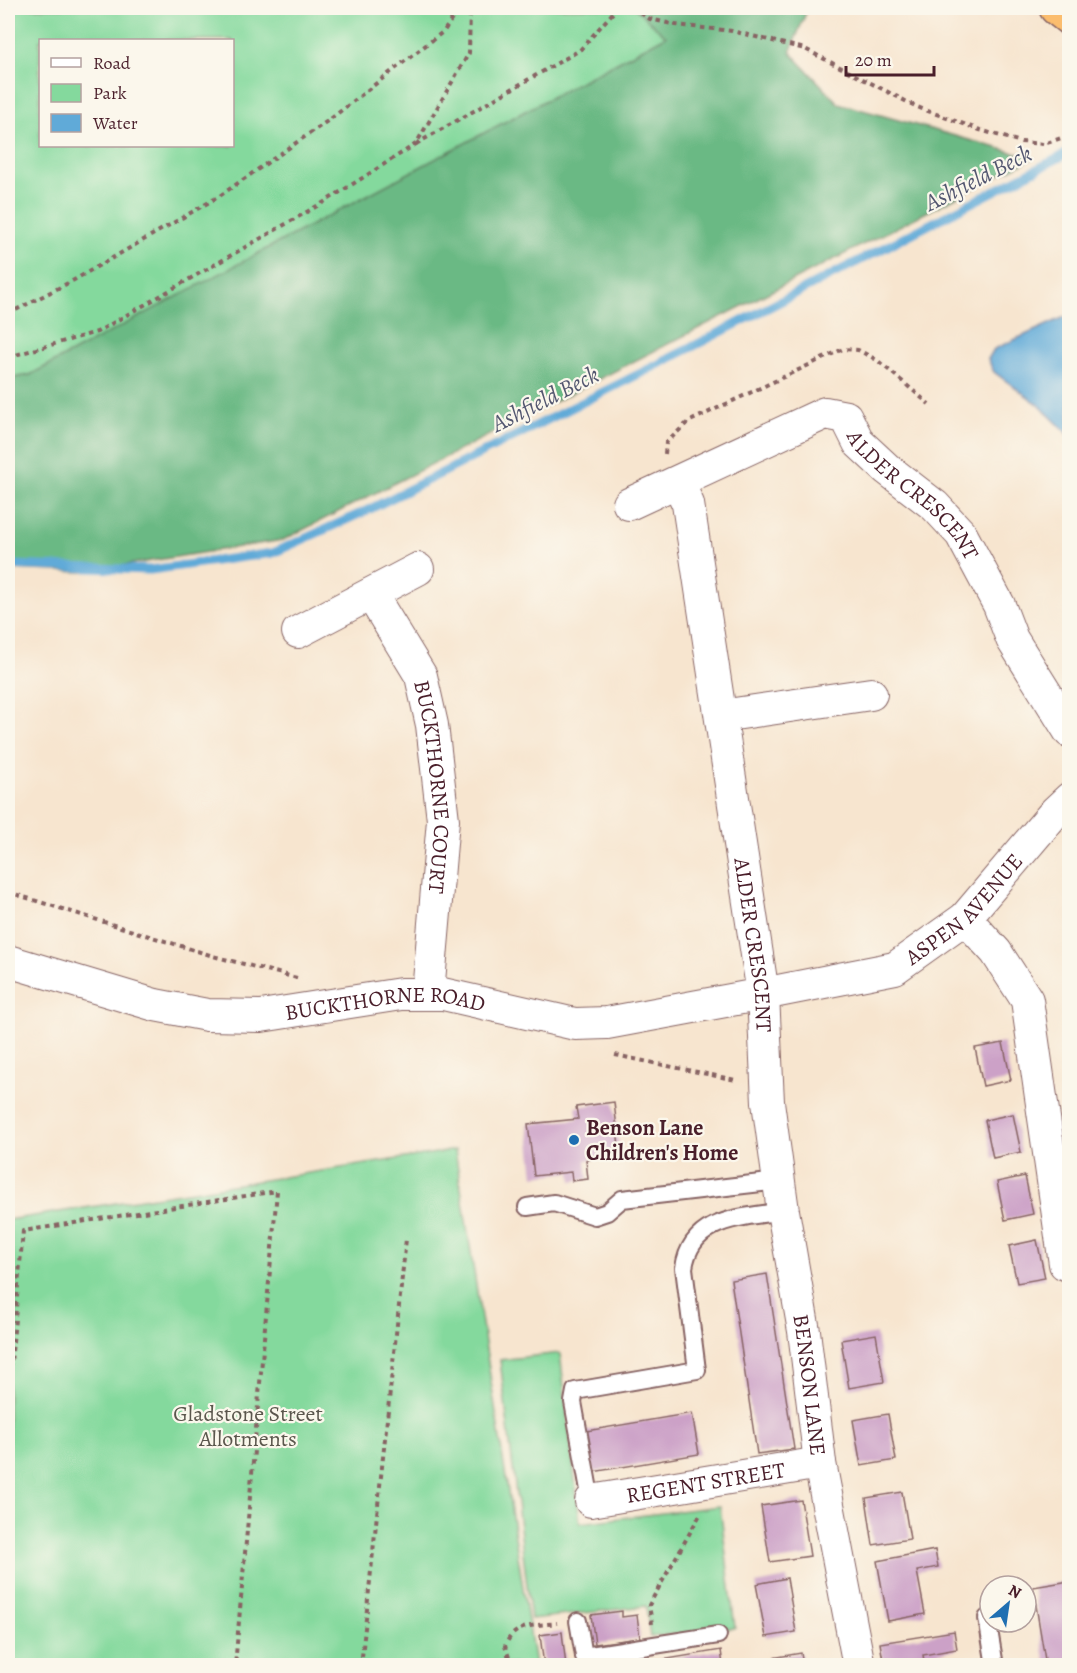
<svg xmlns="http://www.w3.org/2000/svg" width="1077" height="1673" font-family="Alegreya,serif">
<rect width="100%" height="100%" fill="#fbf7ec"/>
<filter id="ink" filterUnits="userSpaceOnUse"><feTurbulence type="fractalNoise" baseFrequency=".0167" numOctaves="2"/><feDisplacementMap in="SourceGraphic" scale="12" xChannelSelector="R" yChannelSelector="G"/><feConvolveMatrix kernelMatrix="1 2 1 2 8 2 1 2 1" color-interpolation-filters="sRGB"/></filter>
<filter id="wash" filterUnits="userSpaceOnUse"><feTurbulence type="fractalNoise" baseFrequency=".008" numOctaves="4" result="noise"/><feDisplacementMap in="SourceGraphic" scale="24" xChannelSelector="R" yChannelSelector="G"/><feGaussianBlur stdDeviation="1.35" result="paint"/><feColorMatrix in="noise" values="0 0 0 0 0 0 0 0 0 0 0 0 0 0 0 0 0 1.4 0 .05"/><feComposite in="paint" operator="in"/></filter>
<g filter="url(#wash)">
<rect width="100%" height="100%" fill="#f7e5cf"/>
<g fill="#84d99d" stroke="#677c64" stroke-width="1.5" fill-rule="evenodd">
<path d="M 8,8 L 635,8 L 666,36 L 30,375 L 8,379 ZM 40,40 L 232,40 L 232,146 L 40,146 Z"/>
<polygon points="455,1150 535,1665 8,1665 8,1220"/>
<polygon points="560,1353 580,1523 720,1506 735,1628 650,1637 646,1606 531,1619 500,1360"/>
</g>
<polygon fill="#6bb984" stroke="#5a6c58" stroke-width="1.5" points="635,8 808,8 790,52 838,103 1033,158 283,540 82,572 8,569 8,379 30,375 666,36"/>
<polygon fill="#60aad8" stroke="#556482" stroke-width="1.5" points="1069,315 1069,435 1039,405 994,372 988,359 994,349"/>
<g fill="none" stroke-linecap="round" stroke-linejoin="round">
<polyline stroke="#60aad8" stroke-width="9" points="8,565 150,570 273,553 368,510 653,367 1070,152"/>
</g>
<g id="blocks">
<g fill="#cca1c7">
<polygon points="1003,1043 1011,1080 983,1086 975,1048"/>
<polygon points="614,1102 620,1155 586,1160 588,1179 572,1181 571,1172 534,1176 528,1124 578,1119 576,1107"/>
<polygon points="1013,1114 1021,1152 993,1158 985,1120"/>
<polygon points="1025,1176 1033,1214 1005,1220 997,1182"/>
<polygon points="1037,1240 1045,1278 1017,1283 1009,1246"/>
<polygon points="767,1274 794,1449 757,1454 731,1280"/>
<polygon points="876,1334 884,1382 849,1388 841,1340"/>
<polygon points="692,1413 699,1454 593,1472 586,1431"/>
<polygon points="888,1414 896,1460 861,1466 853,1420"/>
<polygon points="902,1492 910,1539 873,1545 866,1498"/>
<polygon points="801,1500 810,1556 770,1562 761,1506"/>
<polygon points="935,1550 938,1567 917,1571 925,1614 888,1621 877,1561"/>
<polygon points="787,1578 796,1632 766,1637 756,1584"/>
<polygon points="1070,1581 1070,1666 1046,1666 1033,1587"/>
<polygon points="622,1611 622,1617 637,1615 640,1638 595,1644 591,1615"/>
<polygon points="954,1631 957,1649 923,1655 925,1666 884,1666 880,1643"/>
<polygon points="562,1632 566,1666 544,1666 540,1635"/>
<polygon points="721,1650 723,1666 662,1666 661,1660"/>
<polygon points="801,1653 803,1666 772,1666 771,1658"/>
</g>
</g>
</g>
<g filter="url(#ink)">
<use href="#blocks" fill-opacity="0" stroke="#876464" stroke-width="1.5"/>
<g fill="none" stroke-linecap="round" stroke-linejoin="round">
<defs>
<g id="lane">
<polyline points="527,1207 554,1203 595,1216 607,1212 622,1199 779,1181"/>
<path d="M 591,1501 L 573,1402 L 575,1391 L 697,1370 L 684,1268 C 691,1217 742,1218 783,1211"/>
<polyline points="987,1618 995,1666"/>
<polyline points="578,1621 584,1656 591,1665"/>
<polyline points="584,1656 718,1635"/>
</g>
<g id="street">
<path id="s1" d="M 678,482 L 688,504 L 763,994 L 768,1102 L 783,1211 L 804,1331 L 820,1463 L 859,1666"/>
<path id="s2" d="M 629,504 L 825,413 L 846,417 L 859,443 L 887,469 L 935,506 L 961,534 L 999,605 L 1012,639 L 1070,732"/>
<path id="s3" d="M 371,594 L 421,676 L 432,725 L 443,820 L 428,993"/>
<polyline points="298,632 418,569"/>
<polyline points="721,716 871,694"/>
<polyline points="965,918 996,952 1027,1000 1065,1264"/>
<path id="s4" d="M 8,961 L 155,1005 L 207,1015 L 261,1016 L 401,994 L 443,994 L 575,1024 L 607,1023 L 763,994 L 895,968 L 965,918 L 1055,812 L 1070,798"/>
<path id="s5" d="M 591,1501 L 820,1463"/>
</g>
<polyline id="highway" points="1056,8 1070,19"/>
</defs>
<use href="#lane" stroke="#876464" stroke-width="20"/>
<use href="#street" stroke="#876464" stroke-width="34"/>
<use href="#highway" stroke="#876464" stroke-width="36"/>
<g stroke="#876464" stroke-width="4" stroke-dasharray="4.5 4.5" stroke-linecap="butt">
<polyline points="633,8 650,19 676,25 732,31 805,49 917,107 980,130 1021,142 1044,144 1070,135"/>
<polyline points="416,144 580,50 617,8"/>
<polyline points="8,314 74,280 218,197 329,120 444,31 459,8"/>
<polyline points="8,357 97,332 326,201 416,144 469,53 470,8"/>
<polyline points="665,454 666,443 688,422 843,349 858,350 877,360 929,404"/>
<polyline points="8,892 213,956 297,978"/>
<polyline points="615,1055 736,1080"/>
<polyline points="8,1396 23,1231 277,1191 235,1666"/>
<polyline points="652,1624 649,1605 701,1513"/>
<polyline points="361,1666 406,1239"/>
<path d="M 512,1666 L 505,1646 C 514,1623 536,1626 557,1623"/>
</g>
<use href="#lane" stroke="#fff" stroke-width="16"/>
<use href="#street" stroke="#fff" stroke-width="32"/>
<use href="#highway" stroke="#fbbd6e" stroke-width="33"/>
</g>
</g>
<circle fill="#1f6fb2" stroke="#fbf7ec" stroke-width="2" cx="574" cy="1140" r="6"/>
<g text-anchor="middle" stroke-width="4.5" stroke-linejoin="round" paint-order="stroke">
<g font-size="22" fill="#4a1f2b" stroke="#fbf7ec">
<text dy="8" stroke="none"><textPath href="#s2" startOffset="342">ALDER CRESCENT</textPath></text>
<text dy="8" stroke="none"><textPath href="#s3" startOffset="208">BUCKTHORNE COURT</textPath></text>
<text dy="8" stroke="none"><textPath href="#s4" startOffset="996">ASPEN AVENUE</textPath></text>
<text dy="8" stroke="none"><textPath href="#s1" startOffset="470">ALDER CRESCENT</textPath></text>
<text dy="8" stroke="none"><textPath href="#s4" startOffset="386">BUCKTHORNE ROAD</textPath></text>
<text dy="8" stroke="none"><textPath href="#s1" startOffset="914">BENSON LANE</textPath></text>
<text dy="8" stroke="none"><textPath href="#s5" startOffset="116">REGENT STREET</textPath></text>
</g>
<g font-size="22" font-weight="bold" fill="#4a1f2b" stroke="#fbf7ec" text-anchor="start">
<text x="586" y="1135">Benson Lane<tspan x="586" dy="25">Children's Home</tspan></text>
</g>
<g font-size="22" fill="#5b574d" stroke="#fbf7ec">
<text x="248" y="1421">Gladstone Street<tspan x="248" dy="25">Allotments</tspan></text>
</g>
<g font-size="24" font-style="italic" fill="#535770" stroke="#fbf7ec">
<text transform="translate(978 178) rotate(-27)" y="8">Ashfield Beck</text>
<text transform="translate(545 399) rotate(-27)" y="8">Ashfield Beck</text>
</g>
</g>
<rect width="1077" height="1673" fill="none" stroke="#fbf7ec" stroke-width="30"/>
<rect x="39" y="39" width="195" height="108" fill="#fbf7ec" stroke="#b4a19f" stroke-width="1.5"/>
<rect x="51" y="58" width="30" height="9" fill="#ffffff" stroke="#b4a19f" stroke-width="1.5"/>
<text x="93" y="69" font-size="18" fill="#4a1f2b">Road</text>
<rect x="51" y="84" width="30" height="18" fill="#84d99d" stroke="#b4a19f" stroke-width="1.5"/>
<text x="93" y="99" font-size="18" fill="#4a1f2b">Park</text>
<rect x="51" y="114" width="30" height="18" fill="#60aad8" stroke="#b4a19f" stroke-width="1.5"/>
<text x="93" y="129" font-size="18" fill="#4a1f2b">Water</text>
<g transform="translate(1008 1604) rotate(29)"><circle r="28" fill="#fbf7ec" stroke="#b4a19f" stroke-width="1.5"/>
<path d="M0-4.5L10 22L0 15L-10 22Z" fill="#1f6fb2"/>
<text y="-9" font-size="16" font-weight="bold" text-anchor="middle" fill="#4a1f2b">N</text>
</g>
<path d="M846 66v9h88v-9" fill="none" stroke="#4a1f2b" stroke-width="3"/>
<text x="855" y="66" font-size="18" fill="#4a1f2b" stroke="#fbf7ec" stroke-width="4.5" paint-order="stroke">20 m</text>
</svg>
